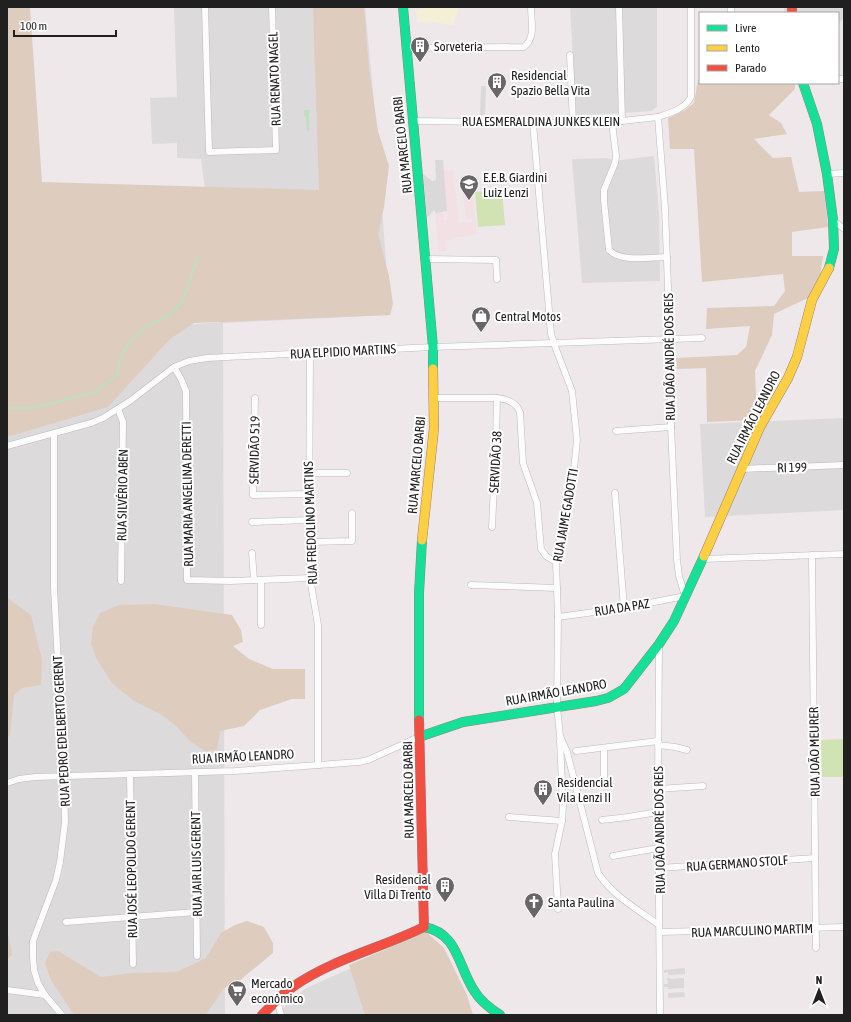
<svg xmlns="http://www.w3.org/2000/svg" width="851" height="1022" font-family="'Asap Condensed',sans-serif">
<rect width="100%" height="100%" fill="#eee8eb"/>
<g fill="#dddadc">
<polygon points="174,7 365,7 374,102 390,315 223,323 225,1015 7,1015 7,339 222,322 201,159 177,158 177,143 152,144 150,98 177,97"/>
<polygon points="570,7 657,7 657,107 651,111 610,114 576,115"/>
<polygon points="784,7 844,7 844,18 838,24 838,13 784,13"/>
<polygon points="654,156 659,213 660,281 582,283 572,159 605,158 621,160"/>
<polygon points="844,418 844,510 705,517 700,424"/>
<polygon points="354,967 368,1015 275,1015 306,988"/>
</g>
<polygon fill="#f3e0e4" points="453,170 459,223 472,222 472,218 466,219 461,176 471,175 477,235 451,238 451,240 446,241 447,251 439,252 435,212 443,211 444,220 448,219 443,171"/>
<g fill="#deccbe">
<polygon points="7,7 30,7 42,182 319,190 313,7 364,7 369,69 378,131 389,166 384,207 378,234 389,276 393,304 390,315 194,323 170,339 108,407 7,437"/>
<polygon points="698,80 700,80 700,83 795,83 795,89 769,115 781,123 787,134 754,139 773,158 791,157 799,192 824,191 828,227 792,232 792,256 823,256 820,276 808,298 774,314 772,335 755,371 757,420 707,422 706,368 677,369 676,358 737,355 746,347 750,326 706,329 707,308 774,306 785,291 783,274 702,282 694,149 670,149 668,118 685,110 694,103"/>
<polygon points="7,598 31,615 42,660 41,685 22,688 14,695 10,735 7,738"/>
<polygon points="154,604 232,615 241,630 243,642 233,646 249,659 273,669 305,669 305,699 292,699 260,710 244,726 220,731 217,750 205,751 190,741 176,726 162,715 134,701 112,683 96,658 91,643 93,627 100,613 119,605"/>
<polygon points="247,921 264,927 273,943 273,953 239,981 223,989 206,1015 74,1015 51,980 45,963 50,952 58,951 101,977 132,973 177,972 206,958 221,933 235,925"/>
<polygon points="7,930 11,947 12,955 7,959"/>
<polygon points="426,932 444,948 467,995 473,1015 365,1015 349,965"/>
</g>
<polygon fill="#f5efd5" points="423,7 459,7 453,25 433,22 418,22 416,12"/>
<g fill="#d1e3b2">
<polygon points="502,190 505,225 478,227 475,192"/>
<polygon points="844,739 844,777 822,777 821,740"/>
</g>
<g fill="#dad8d9">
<polygon points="481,86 486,86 485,115 480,115"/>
<polygon points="435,160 443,160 447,211 436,213 434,210 427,218 423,174 432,181 436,180"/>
<polygon points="685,968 685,974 668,975 668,972 664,973 664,970"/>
<polygon points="667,978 670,978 671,979 684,978 684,988 668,989 668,987 664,987 664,984 668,984"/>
<polygon points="684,992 685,997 668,998 668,993"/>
</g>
<polygon fill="#bce1bc" points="304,110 309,110 309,131 307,131 306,117 304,116"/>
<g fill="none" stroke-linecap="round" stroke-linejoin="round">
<polyline stroke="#bce1bc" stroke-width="2" points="7,408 34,408 98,391 117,374 120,358 130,341 149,325 169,315 182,303 198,258"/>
<defs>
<g id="street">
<polyline points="205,7 209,152 276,150 272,7"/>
<polyline points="619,7 622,121"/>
<polyline points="731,7 731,13"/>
<path d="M 407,48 L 524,47 C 536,37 531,22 531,7"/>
<polyline points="570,55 573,123"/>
<polyline points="838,79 844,79"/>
<path d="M 413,121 L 584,123 L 622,121 L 658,117 C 670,113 685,109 691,97 L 691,7"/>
<path d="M 612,122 L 616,156 L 615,163 L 604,190 L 604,201 L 609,250 C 622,263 650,257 667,257"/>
<path d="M 533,123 L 551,334 L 556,349 L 572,391 L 577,440 L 574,469 L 566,497 L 556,562 L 558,617 L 557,707 L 560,736 L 567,752 L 598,873 C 613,896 637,909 659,925"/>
<polyline points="827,174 844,173"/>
<polyline points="833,220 844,229"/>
<polyline points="426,259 496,260 497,279"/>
<polyline points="310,353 309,542 310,578 318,625 318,765"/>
<polyline points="174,367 181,379 186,391 187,580 231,581 310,578"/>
<polyline points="255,398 253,495 308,494"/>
<path d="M 434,398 L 497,398 C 507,399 516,402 520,412 L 523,463 L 537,503 L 541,549 L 546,556 L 556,562"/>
<polyline points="118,409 123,422 121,581"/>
<polyline points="616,431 671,427"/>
<polyline points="54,434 54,588 64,776 65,822 60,862 56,880 33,941 33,957 34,970 38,983 45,995 62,1015"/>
<polyline points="7,446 91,423 103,418 130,401 174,367 189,361 207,358 433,347 702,338"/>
<polyline points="741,469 844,465"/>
<polyline points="308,473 347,473"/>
<polyline points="615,493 624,608"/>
<polyline points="252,522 309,520"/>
<polyline points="492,527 496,442 497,398"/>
<polyline points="309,542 352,541 352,513"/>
<polyline points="252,553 254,580"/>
<polyline points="812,555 816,948"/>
<polyline points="703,559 844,554"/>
<polyline points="471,585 557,588"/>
<polyline points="558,617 624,608 685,596 679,576 677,560 671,427 670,340 665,208 658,117"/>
<polyline points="261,625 261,580"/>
<polyline points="659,644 658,789 660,1015"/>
<polyline points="658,745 675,747 687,750"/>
<polyline points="604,748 604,783"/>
<polyline points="576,751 658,741"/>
<polyline points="195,772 197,956"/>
<polyline points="130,774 133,964"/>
<polyline points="7,783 19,779 35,777 235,771 359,762 368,760 419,737"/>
<polyline points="658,789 703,786"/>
<polyline points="509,817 562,821"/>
<polyline points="602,820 628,817 658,812"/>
<polyline points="613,856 658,848"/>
<polyline points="659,868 815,858"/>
<polyline points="558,909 555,854 562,821 563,805 560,740"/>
<polyline points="66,922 196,912"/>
<polyline points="660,932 844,927"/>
<polyline points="7,990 45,995"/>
<polyline points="277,1001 281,1015"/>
</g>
<g id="fast">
<polyline points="403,7 433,347 433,369"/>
<polyline points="803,83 817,124 827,174 833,220 834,249 829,268"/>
<polyline points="419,720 419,593 422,540"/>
<polyline points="419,737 463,722 596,701 608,698 624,689 659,644 674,621 704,556"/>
<path d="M 424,927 C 459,933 458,968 475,992 C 481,1002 491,1009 500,1015"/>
</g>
<g id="slow">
<polyline points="422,540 434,428 433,369"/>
<polyline points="704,556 760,427 788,378 797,357 812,300 829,268"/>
</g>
<g id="jam">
<polyline points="792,7 792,13"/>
<polyline points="419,720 424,927"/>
<path d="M 262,1015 C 272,1005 282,994 294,986 C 333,959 381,948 424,927"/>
</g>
</defs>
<use href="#street" stroke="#bcbabb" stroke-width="7"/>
<use href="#fast" stroke="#998083" stroke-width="10"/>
<use href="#slow" stroke="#998083" stroke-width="10"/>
<use href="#jam" stroke="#998083" stroke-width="10"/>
<use href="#street" stroke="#fcfcfc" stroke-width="6"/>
<use href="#fast" stroke="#16e098" stroke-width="9"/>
<use href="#slow" stroke="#ffcf43" stroke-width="9"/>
<use href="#jam" stroke="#f24e42" stroke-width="9"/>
</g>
<defs>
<symbol id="building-pin" viewBox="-11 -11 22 30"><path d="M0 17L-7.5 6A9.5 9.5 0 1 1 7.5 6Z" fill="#686667" stroke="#fff"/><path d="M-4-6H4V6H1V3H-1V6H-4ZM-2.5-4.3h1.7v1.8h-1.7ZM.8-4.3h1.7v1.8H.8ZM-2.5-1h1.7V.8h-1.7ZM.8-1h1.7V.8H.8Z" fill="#fff"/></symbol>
<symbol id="school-pin" viewBox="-11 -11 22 30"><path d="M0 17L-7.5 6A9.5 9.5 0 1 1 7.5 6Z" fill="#686667" stroke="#fff"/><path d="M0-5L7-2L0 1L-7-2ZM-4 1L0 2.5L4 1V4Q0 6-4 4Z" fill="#fff"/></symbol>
<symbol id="shop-pin" viewBox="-11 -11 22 30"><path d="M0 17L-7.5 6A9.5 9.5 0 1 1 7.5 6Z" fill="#686667" stroke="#fff"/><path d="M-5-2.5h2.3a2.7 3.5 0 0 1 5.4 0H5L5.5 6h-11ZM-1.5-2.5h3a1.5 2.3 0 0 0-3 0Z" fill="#fff"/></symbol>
<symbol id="church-pin" viewBox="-11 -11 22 30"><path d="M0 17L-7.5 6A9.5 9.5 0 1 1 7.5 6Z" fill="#686667" stroke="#fff"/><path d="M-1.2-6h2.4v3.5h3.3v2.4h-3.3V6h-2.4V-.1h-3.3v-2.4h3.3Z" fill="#fff"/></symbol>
<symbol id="supermarket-pin" viewBox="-11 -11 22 30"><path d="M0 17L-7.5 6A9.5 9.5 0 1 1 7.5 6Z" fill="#686667" stroke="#fff"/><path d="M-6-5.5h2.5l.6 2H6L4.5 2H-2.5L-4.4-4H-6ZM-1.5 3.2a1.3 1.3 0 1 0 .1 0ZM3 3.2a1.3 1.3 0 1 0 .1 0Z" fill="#fff"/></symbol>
</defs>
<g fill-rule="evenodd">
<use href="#building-pin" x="409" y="35" width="22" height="30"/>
<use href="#building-pin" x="486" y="71" width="22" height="30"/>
<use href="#school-pin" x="458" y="173" width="22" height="30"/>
<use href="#shop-pin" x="470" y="305" width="22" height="30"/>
<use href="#building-pin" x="532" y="778" width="22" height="30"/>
<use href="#building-pin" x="434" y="875" width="22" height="30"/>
<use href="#church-pin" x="523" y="891" width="22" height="30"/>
<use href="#supermarket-pin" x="226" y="979" width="22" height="30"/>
</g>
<g text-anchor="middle" stroke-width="4" stroke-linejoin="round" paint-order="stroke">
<g font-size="13" fill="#202020" stroke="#fff" text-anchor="start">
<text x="434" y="51">Sorveteria</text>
<text x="511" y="80">Residencial<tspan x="511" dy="15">Spazio Bella Vita</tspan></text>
<text x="483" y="182">E.E.B. Giardini<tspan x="483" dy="15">Luiz Lenzi</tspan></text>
<text x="495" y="321">Central Motos</text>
<text x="557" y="787">Residencial<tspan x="557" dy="15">Vila Lenzi II</tspan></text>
<text x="431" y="884" text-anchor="end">Residencial<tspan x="431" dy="15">Villa Di Trento</tspan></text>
<text x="548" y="907">Santa Paulina</text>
<text x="251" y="988">Mercado<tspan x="251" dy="15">econômico</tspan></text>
</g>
<g font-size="13" fill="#202020" stroke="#fff">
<text transform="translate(274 79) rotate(-92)" y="5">RUA RENATO NAGEL</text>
<text x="541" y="126">RUA ESMERALDINA JUNKES KLEIN</text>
<text transform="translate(402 145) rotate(-96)" y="5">RUA MARCELO BARBI</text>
<text transform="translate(343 351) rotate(-3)" y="5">RUA ELPIDIO MARTINS</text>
<text transform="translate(669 357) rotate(-91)" y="5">RUA JOÃO ANDRÉ DOS REIS</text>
<text transform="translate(753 417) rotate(-63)" y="5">RUA IRMÃO LEANDRO</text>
<text transform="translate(254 450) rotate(-89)" y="5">SERVIDÃO 519</text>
<text transform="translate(495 462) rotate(-87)" y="5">SERVIDÃO 38</text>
<text transform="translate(416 465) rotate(-85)" y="5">RUA MARCELO BARBI</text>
<text transform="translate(792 467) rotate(-2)" y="5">RI 199</text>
<text transform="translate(187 494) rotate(-91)" y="5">RUA MARIA ANGELINA DERETTI</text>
<text transform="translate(122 495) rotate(-89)" y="5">RUA SILVÉRIO ABEN</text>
<text transform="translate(565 515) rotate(-80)" y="5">RUA JAIME GADOTTI</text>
<text transform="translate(310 523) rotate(-92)" y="5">RUA FREDOLINO MARTINS</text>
<text transform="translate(622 607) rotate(-9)" y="5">RUA DA PAZ</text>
<text transform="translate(556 692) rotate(-10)" y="5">RUA IRMÃO LEANDRO</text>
<text transform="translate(61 731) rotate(-93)" y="5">RUA PEDRO EDELBERTO GERENT</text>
<text transform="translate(814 752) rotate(-91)" y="5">RUA JOÃO MEURER</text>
<text transform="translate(243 756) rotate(-3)" y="5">RUA IRMÃO LEANDRO</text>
<text transform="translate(408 790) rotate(-91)" y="5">RUA MARCELO BARBI</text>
<text transform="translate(659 830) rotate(-91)" y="5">RUA JOÃO ANDRÉ DOS REIS</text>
<text transform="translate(737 863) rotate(-4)" y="5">RUA GERMANO STOLF</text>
<text transform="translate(196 864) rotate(-91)" y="5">RUA JAIR LUIS GERENT</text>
<text transform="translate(131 869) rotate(-91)" y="5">RUA JOSÉ LEOPOLDO GERENT</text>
<text transform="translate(752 930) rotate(-2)" y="5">RUA MARCULINO MARTIM</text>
</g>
</g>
<rect width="851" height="1022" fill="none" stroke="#202020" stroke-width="16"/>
<rect x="699" y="12" width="140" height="72" fill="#ffffff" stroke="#a6a6a6"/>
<rect x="707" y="25" width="20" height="6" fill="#16e098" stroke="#a6a6a6"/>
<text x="735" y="32" font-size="12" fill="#202020">Livre</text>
<rect x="707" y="45" width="20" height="6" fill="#ffcf43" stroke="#a6a6a6"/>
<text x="735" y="52" font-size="12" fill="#202020">Lento</text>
<rect x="707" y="65" width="20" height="6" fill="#f24e42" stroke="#a6a6a6"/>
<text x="735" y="72" font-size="12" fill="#202020">Parado</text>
<g transform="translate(819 990)" stroke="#ffffff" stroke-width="3" paint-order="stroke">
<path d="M0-3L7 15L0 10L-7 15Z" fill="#202020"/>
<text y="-6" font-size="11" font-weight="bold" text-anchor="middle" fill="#202020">N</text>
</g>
<path d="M14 30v6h102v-6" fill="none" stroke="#202020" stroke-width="2"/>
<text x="20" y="30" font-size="12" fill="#202020" stroke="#ffffff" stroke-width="3" paint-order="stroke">100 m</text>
</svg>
